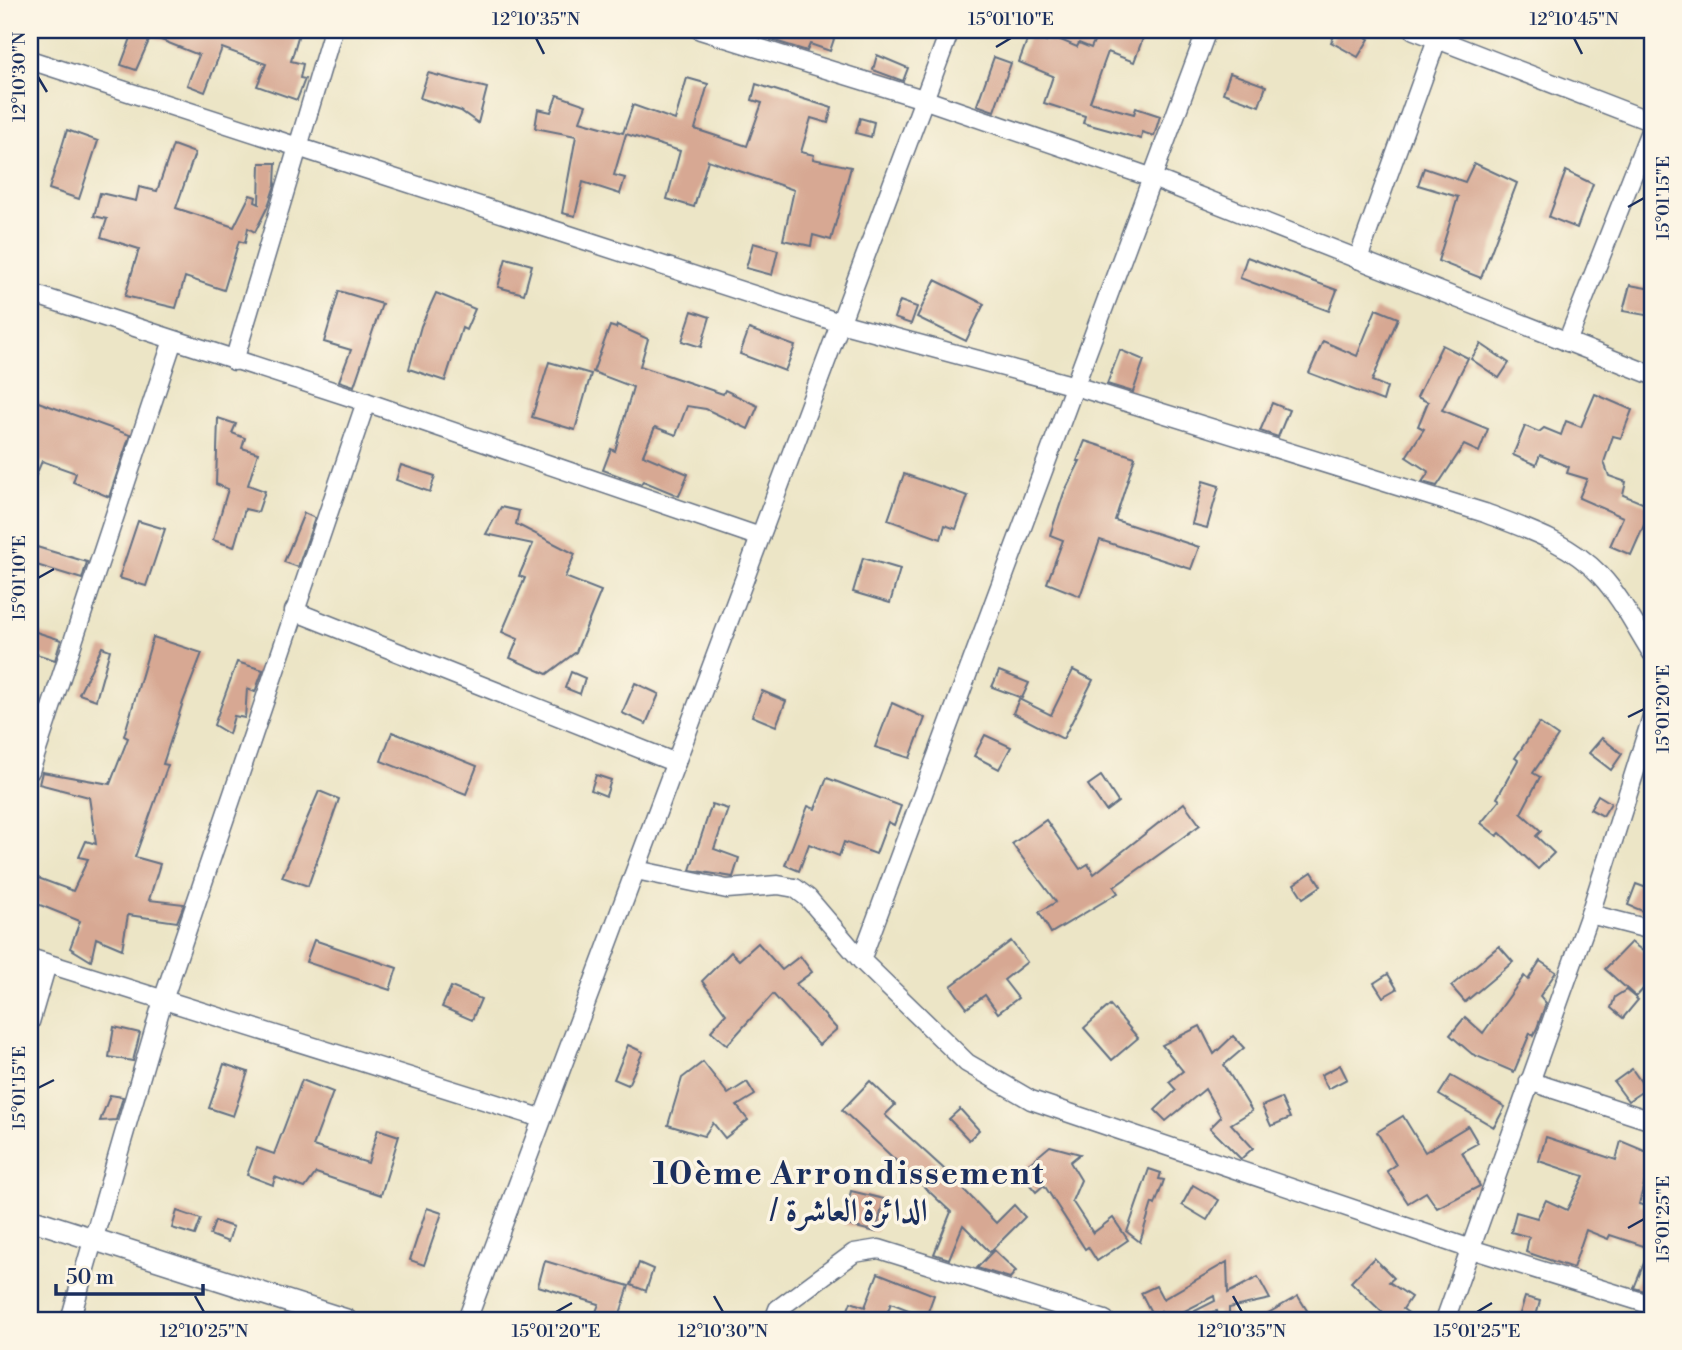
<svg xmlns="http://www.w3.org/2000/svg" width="1682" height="1350" font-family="'Libre Bodoni',Amiri,serif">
<rect width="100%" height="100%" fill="#fcf5e5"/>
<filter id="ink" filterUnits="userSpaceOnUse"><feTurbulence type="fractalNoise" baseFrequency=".0143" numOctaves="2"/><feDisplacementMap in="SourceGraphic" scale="14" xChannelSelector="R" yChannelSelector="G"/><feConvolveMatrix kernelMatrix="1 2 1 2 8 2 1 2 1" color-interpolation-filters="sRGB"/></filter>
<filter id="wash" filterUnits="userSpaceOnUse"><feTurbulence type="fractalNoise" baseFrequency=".00686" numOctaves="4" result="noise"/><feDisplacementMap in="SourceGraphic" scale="28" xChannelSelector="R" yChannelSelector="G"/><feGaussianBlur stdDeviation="1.57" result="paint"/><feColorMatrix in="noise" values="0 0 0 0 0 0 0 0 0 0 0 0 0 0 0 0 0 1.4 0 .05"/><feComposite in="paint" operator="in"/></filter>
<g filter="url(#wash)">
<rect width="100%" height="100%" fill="#ece5c6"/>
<g id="blocks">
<g fill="#d7a893">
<polygon points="134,30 300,30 291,61 303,64 300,78 305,79 297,100 257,86 266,64 222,48 205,92 187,85 199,55 151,36 136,70 121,65"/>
<polygon points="775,30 837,30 830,51 810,44 807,51 772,40"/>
<polygon points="1099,30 1146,30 1134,62 1108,52 1090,102 1134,114 1136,108 1160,116 1154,136 1142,132 1141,139 1083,123 1085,116 1044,103 1053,76 1019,62 1029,35 1046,42 1049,35 1077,47 1079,43 1091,48"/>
<polygon points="1337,30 1353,30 1369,39 1358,57 1331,42"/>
<polygon points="877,55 908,68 903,81 873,70"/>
<polygon points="994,57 1011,63 994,111 977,105"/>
<polygon points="428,73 487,88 478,123 461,111 420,98"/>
<polygon points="1230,73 1266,86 1259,106 1223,93"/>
<polygon points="687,78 708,84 695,129 747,146 762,103 752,100 756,84 832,108 828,123 811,118 801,152 814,155 813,159 851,167 831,240 813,235 811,246 783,240 794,190 708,160 694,207 667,199 680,151 626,134 614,175 625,178 620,194 583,182 575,216 562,213 576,136 535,128 538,109 551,112 557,95 586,105 580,121 623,133 633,105 675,120"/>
<polygon points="860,118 874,122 871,137 856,133"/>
<polygon points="67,130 98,141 79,199 49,189"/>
<polygon points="173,145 195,153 176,208 234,227 250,195 256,197 255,202 259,204 260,163 276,163 275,185 268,206 255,232 248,228 245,243 239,241 224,290 185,277 176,308 125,296 139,249 101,237 107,219 94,216 100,193 136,201 139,187 157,191"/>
<polygon points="1474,163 1517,183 1481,278 1438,261 1458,197 1418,185 1424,168 1465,182"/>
<polygon points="1566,171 1593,184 1577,228 1549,217"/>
<polygon points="753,243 778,250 772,275 746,268"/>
<polygon points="1247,257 1337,290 1329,311 1240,278"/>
<polygon points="506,258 532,265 524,294 498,287"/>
<polygon points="935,280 984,304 966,341 917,317"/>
<polygon points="1630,285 1652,289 1652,316 1623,311"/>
<polygon points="339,291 382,304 354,386 339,381 351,350 324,342"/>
<polygon points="436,293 475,309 466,330 462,328 445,381 409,369 421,326"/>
<polygon points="900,301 917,307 911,324 894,318"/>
<polygon points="1376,309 1398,318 1372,381 1387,387 1383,401 1309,373 1323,341 1357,356"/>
<polygon points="692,311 710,317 701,347 682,341"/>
<polygon points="617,325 648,339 640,366 723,394 725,390 758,406 748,429 706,409 687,406 676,435 655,427 643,455 688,474 679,496 643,481 641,484 603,470 611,449 615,451 633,387 593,372 610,326 616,328"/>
<polygon points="749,329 795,346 785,371 740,354"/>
<polygon points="1481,344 1509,363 1499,378 1471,359"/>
<polygon points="1442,345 1468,358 1442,410 1488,429 1479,452 1464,445 1437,486 1422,482 1429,472 1406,457 1424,429 1418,426 1428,402 1417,397"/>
<polygon points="1120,350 1144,360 1133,392 1107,384"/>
<polygon points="549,362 591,374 575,430 532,417"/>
<polygon points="1595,394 1632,410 1621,438 1613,436 1604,462 1609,476 1626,482 1623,495 1652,507 1631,555 1610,546 1623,517 1579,498 1587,479 1567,473 1569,467 1540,455 1536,465 1513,455 1525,426 1539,432 1544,428 1561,435 1566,421 1581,427"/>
<polygon points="30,399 130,435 109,497 73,482 76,473 42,461 30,489"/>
<polygon points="1272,403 1289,410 1278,437 1260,431"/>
<polygon points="218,418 236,424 232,433 245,438 242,448 258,453 248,485 265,491 258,512 245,509 234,547 213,540 228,489 216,484"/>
<polygon points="1085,441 1135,457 1115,520 1199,547 1191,569 1100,540 1080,596 1047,583 1063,540 1050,535 1064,493 1080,461 1077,461"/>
<polygon points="401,465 435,476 430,492 396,480"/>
<polygon points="904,474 968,496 956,529 945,525 941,539 888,520"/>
<polygon points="1203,481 1219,486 1207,528 1192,524"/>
<polygon points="501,507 519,511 516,524 575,554 565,577 601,591 576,652 547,674 510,658 518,639 502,632 525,578 519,576 533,544 486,534"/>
<polygon points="304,513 315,518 298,567 284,562"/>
<polygon points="138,521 165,529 146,586 119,578"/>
<polygon points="30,545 87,562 82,579 30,563"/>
<polygon points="863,558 900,569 890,603 853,592"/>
<polygon points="30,630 61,640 55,660 30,652"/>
<polygon points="153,637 202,653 183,702 163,764 168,765 135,857 160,864 149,900 184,904 177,922 128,915 122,949 96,938 91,961 70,948 80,921 30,901 30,875 73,891 88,859 79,857 86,841 96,844 89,797 39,784 42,772 110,784 128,738 124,736"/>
<polygon points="102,647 110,650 96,700 79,694"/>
<polygon points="237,662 263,670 255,692 247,689 245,718 234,716 229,734 214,725"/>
<polygon points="1073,670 1093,680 1063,739 1013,713 1019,699 1051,715"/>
<polygon points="999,671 1029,683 1022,698 992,687"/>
<polygon points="571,672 585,678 580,694 565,688"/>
<polygon points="635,683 659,694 646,724 622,713"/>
<polygon points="762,691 786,701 776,726 752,716"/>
<polygon points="892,703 925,718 910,758 875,747"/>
<polygon points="1539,723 1558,736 1533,773 1540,777 1521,813 1541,831 1536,836 1554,853 1538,869 1500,833 1497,836 1481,823 1500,800 1497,798 1518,760 1515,758"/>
<polygon points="392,732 477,766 466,794 381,761"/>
<polygon points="985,735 1011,747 999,769 974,756"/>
<polygon points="1602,738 1622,754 1611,770 1589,753"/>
<polygon points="596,775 611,780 606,796 591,790"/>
<polygon points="1101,776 1118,802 1106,811 1088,785"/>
<polygon points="827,778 901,806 894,825 888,822 876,854 844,842 839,856 809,844 799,871 785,865 808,806 815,809"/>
<polygon points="319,791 339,799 308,886 282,877"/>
<polygon points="1598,795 1611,803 1603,816 1590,809"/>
<polygon points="1184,803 1200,825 1114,887 1118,893 1051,933 1039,912 1056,902 1012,844 1046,820 1080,869 1088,864 1094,874"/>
<polygon points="712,804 728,809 714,849 739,858 733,877 690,870"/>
<polygon points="1312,872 1321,886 1303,898 1294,884"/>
<polygon points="1636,884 1652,890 1652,915 1628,905"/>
<polygon points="314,940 397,968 390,990 306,962"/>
<polygon points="1011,941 1027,962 1004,980 1018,998 998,1013 985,995 967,1008 951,986"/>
<polygon points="1631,942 1652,958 1652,979 1636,997 1605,969"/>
<polygon points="758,943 782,970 800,956 812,972 796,984 837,1029 819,1045 773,994 727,1045 711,1031 726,1014 702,981 731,952 739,960"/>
<polygon points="1499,946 1513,962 1465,1002 1451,986"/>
<polygon points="1540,961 1556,972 1540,996 1546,1003 1537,1028 1533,1036 1530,1033 1514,1072 1472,1054 1450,1035 1465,1017 1483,1033 1524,976 1528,980"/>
<polygon points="1388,974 1397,989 1383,997 1374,983"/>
<polygon points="451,987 481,999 472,1020 442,1007"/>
<polygon points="1626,990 1638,1000 1623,1018 1611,1008 1615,997"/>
<polygon points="1110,1005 1138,1038 1112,1060 1084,1028"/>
<polygon points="1200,1026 1214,1054 1233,1036 1244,1048 1224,1065 1252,1111 1231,1124 1253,1148 1241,1159 1210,1128 1221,1117 1205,1089 1166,1121 1155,1110 1176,1090 1169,1082 1183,1071 1162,1045"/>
<polygon points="114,1027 140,1033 133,1061 109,1057"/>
<polygon points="628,1045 643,1052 628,1085 614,1079"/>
<polygon points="703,1062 728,1094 747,1082 755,1095 737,1106 748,1120 725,1138 713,1123 704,1136 668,1125 682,1078"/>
<polygon points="224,1064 248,1072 233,1116 209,1108"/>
<polygon points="1340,1065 1347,1079 1328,1089 1321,1075"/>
<polygon points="1632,1069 1646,1089 1628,1101 1614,1082"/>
<polygon points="1451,1076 1505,1107 1494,1127 1439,1095"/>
<polygon points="302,1080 333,1092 313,1146 368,1163 378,1129 399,1136 381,1195 316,1173 305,1188 275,1177 273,1185 247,1175 257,1148 274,1154"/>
<polygon points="870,1081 895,1105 885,1115 944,1169 996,1223 1014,1205 1025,1217 990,1252 963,1225 949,1259 934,1254 951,1212 842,1110"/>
<polygon points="110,1095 123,1097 116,1120 100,1121"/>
<polygon points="1281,1098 1290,1118 1271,1126 1262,1106"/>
<polygon points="960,1109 979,1130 969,1140 949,1119"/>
<polygon points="1403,1116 1425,1152 1468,1126 1478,1143 1462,1152 1480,1186 1437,1208 1426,1192 1408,1203 1387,1171 1396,1165 1377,1132"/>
<polygon points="1546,1137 1616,1160 1621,1141 1652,1154 1639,1204 1652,1208 1652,1285 1649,1292 1634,1288 1650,1248 1610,1235 1608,1239 1586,1230 1573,1268 1526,1252 1529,1237 1511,1232 1516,1212 1537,1218 1546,1200 1567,1210 1584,1176 1539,1161"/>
<polygon points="1050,1146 1080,1154 1070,1162 1081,1180 1072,1201 1093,1233 1113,1218 1128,1240 1097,1261 1088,1247 1085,1249 1044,1185 1036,1192 1019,1172"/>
<polygon points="1149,1169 1161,1173 1159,1179 1164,1180 1155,1205 1152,1203 1140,1242 1127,1232"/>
<polygon points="1193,1185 1219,1200 1207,1220 1182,1205"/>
<polygon points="851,1191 884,1199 876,1232 843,1224"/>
<polygon points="427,1208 442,1213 424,1265 410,1260"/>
<polygon points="177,1211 201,1219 195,1235 172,1228"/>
<polygon points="215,1221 233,1227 228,1242 210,1235"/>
<polygon points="994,1250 1016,1271 1010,1278 977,1268"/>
<polygon points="1374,1258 1394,1278 1389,1282 1411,1297 1403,1309 1418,1320 1390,1320 1351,1282"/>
<polygon points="545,1261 629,1286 618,1320 593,1320 599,1304 538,1286"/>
<polygon points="1227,1262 1228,1293 1258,1277 1270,1299 1229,1308 1229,1320 1219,1320 1217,1311 1197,1315 1195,1311 1215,1301 1214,1296 1167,1320 1161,1311 1155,1320 1141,1293 1156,1286 1163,1299"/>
<polygon points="639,1263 653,1269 646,1291 631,1285"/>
<polygon points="878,1273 934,1295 926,1317 891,1303 886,1316 895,1320 844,1320 851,1302 865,1307"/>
<polygon points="1298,1296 1313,1320 1256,1320"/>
<polygon points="1525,1297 1540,1301 1535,1320 1518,1320"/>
</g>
</g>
</g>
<g filter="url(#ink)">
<use href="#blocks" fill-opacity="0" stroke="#646f82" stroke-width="2"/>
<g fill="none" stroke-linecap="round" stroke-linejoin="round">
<defs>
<g id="minor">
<polyline points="700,30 923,99 1150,177 1652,375"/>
<polyline points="1414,30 1652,122"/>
<path d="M 30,60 L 840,323 L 1075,386 L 1485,513 C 1526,529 1569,542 1600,575 C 1621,597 1636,628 1652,653"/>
<polyline points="1358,259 1437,39"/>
<polyline points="30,293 366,402 760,537"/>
<polyline points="1567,342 1652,126"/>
<polyline points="234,361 333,30"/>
<polyline points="294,611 676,763"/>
<polyline points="30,771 173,340"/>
<polyline points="636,870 727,889 778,885 795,888 808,898 861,960 967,1063 1031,1100 1471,1249 1652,1305"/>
<polyline points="1590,914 1652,930"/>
<polyline points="30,958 541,1118"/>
<polyline points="861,960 1207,30"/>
<polyline points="30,1022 47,964"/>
<polyline points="1529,1081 1652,1121"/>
<polyline points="70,1320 163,1000 366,402"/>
<polyline points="467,1320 950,30"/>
<polyline points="774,1320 778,1309 854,1253 879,1249 1105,1320"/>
<polyline points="1445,1320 1590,914 1652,717"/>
</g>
<polyline id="tertiary" points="30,1219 346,1320"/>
</defs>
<use href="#minor" stroke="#646f82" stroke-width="21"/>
<use href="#tertiary" stroke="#646f82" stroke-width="24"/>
<use href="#minor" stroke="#fff" stroke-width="18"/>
<use href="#tertiary" stroke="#fff" stroke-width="21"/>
</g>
</g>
<path fill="none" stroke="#1b2f5e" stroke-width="2.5" d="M 536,38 L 544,54M 1574,38 L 1582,54M 996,47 L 1011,38M 38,77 L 47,92M 1628,207 L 1644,198M 38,578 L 54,569M 1628,717 L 1644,709M 38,1088 L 54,1080M 1628,1228 L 1644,1219M 195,1296 L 204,1312M 714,1296 L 723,1312M 1233,1296 L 1242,1312M 556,1312 L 572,1303M 1477,1312 L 1492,1303"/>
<g text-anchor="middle" stroke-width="7" stroke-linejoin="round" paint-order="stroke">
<g font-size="32" font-weight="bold" letter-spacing="2" fill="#1b2f5e" stroke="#fcf5e5">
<text x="849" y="1184">10ème Arrondissement<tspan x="849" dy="37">/ الدائرة العاشرة</tspan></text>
</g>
</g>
<rect width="1682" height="1350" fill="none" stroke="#fcf5e5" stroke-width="77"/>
<path d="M56 1284v10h147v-10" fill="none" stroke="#1b2f5e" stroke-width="3.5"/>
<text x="66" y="1284" font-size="21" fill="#1b2f5e" stroke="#fcf5e5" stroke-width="5" paint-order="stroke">50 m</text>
<rect x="38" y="38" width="1606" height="1274" fill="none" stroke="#1b2f5e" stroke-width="2.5"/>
<g font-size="18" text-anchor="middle" fill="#1b2f5e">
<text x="536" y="25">12°10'35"N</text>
<text x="1011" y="25">15°01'10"E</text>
<text x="1574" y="25">12°10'45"N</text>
<text transform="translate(19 77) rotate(-90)" y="6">12°10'30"N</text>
<text transform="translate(1663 198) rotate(-90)" y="6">15°01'15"E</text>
<text transform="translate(19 578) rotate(-90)" y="6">15°01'10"E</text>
<text transform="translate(1663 709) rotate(-90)" y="6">15°01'20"E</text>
<text transform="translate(19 1088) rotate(-90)" y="6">15°01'15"E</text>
<text transform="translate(1663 1219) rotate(-90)" y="6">15°01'25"E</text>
<text x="204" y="1337">12°10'25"N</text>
<text x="556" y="1337">15°01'20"E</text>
<text x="723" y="1337">12°10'30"N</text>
<text x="1242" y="1337">12°10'35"N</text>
<text x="1477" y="1337">15°01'25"E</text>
</g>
</svg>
